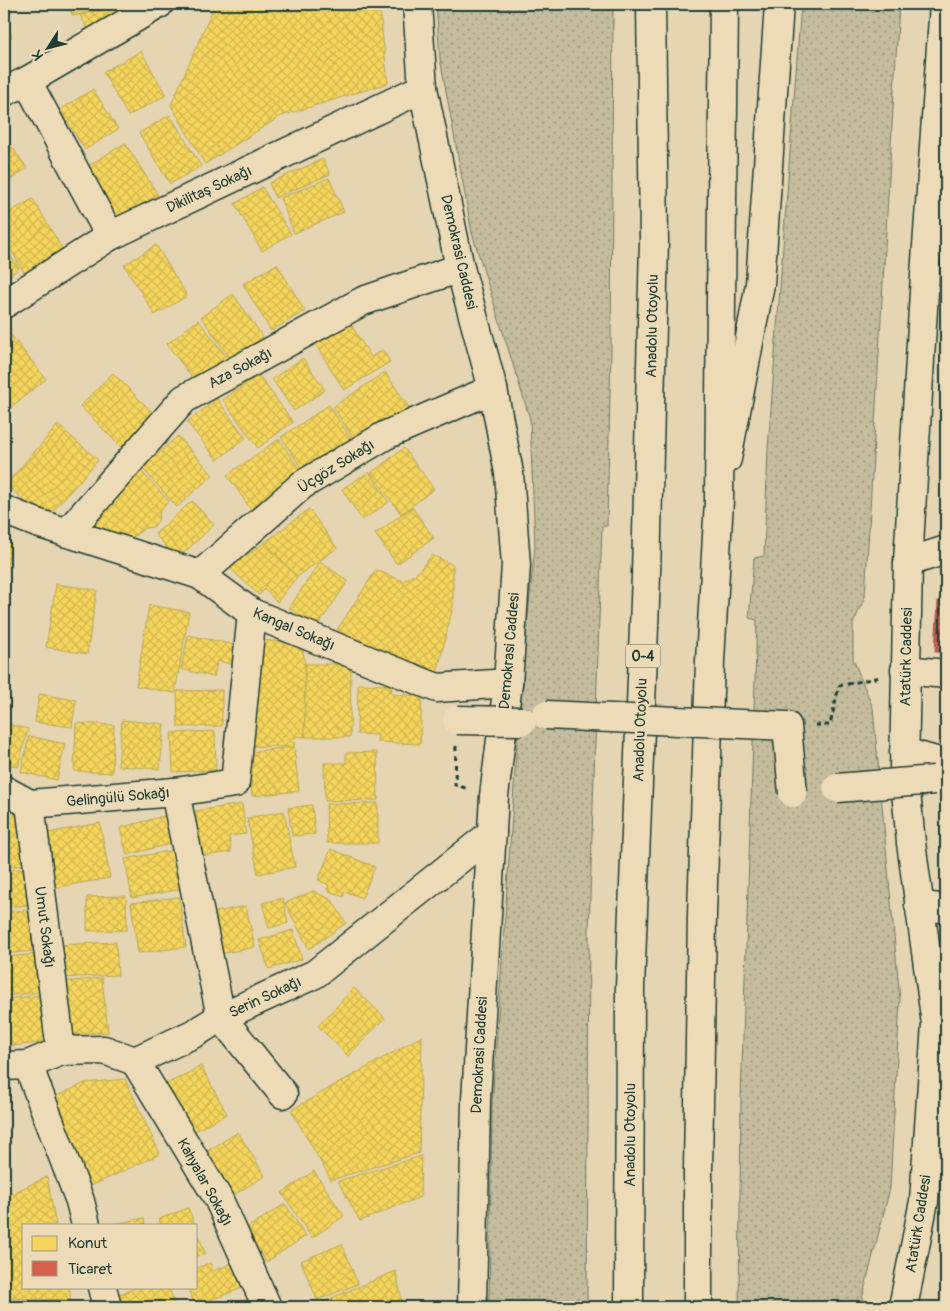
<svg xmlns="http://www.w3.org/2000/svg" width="950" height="1311" font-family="Pangolin,sans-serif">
<defs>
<pattern id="grass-dots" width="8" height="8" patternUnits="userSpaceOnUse" patternTransform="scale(1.25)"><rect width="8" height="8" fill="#c4bc9d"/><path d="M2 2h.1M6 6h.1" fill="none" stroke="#9f9a81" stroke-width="1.8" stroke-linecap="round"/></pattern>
<pattern id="homes-cross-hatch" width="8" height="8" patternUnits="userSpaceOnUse" patternTransform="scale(1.25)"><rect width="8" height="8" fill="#f6d55c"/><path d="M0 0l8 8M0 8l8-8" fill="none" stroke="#d2b851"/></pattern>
<pattern id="shops-cross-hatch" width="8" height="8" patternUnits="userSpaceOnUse" patternTransform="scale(1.25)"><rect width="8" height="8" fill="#d6604d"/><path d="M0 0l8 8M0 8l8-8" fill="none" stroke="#ad5041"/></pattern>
</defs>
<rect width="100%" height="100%" fill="#e5d5b3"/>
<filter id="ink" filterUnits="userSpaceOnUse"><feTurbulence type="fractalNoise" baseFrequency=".02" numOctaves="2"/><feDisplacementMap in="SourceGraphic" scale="10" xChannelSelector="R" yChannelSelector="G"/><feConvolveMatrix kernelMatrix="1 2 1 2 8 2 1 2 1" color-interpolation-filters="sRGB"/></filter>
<g filter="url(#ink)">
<g fill="url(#grass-dots)" stroke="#727c68">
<polygon points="436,4 613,4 611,350 607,526 602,526 589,930 587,1307 489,1307 492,1104 521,685 535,546 530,419 472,233 440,58"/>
<polygon points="801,4 899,4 865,597 853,624 853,659 873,708 900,1000 890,1188 860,1307 739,1307 741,1097 757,620 749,618 754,558 764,556 768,449"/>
</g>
<g fill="url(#homes-cross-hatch)" stroke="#b6a750">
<polygon points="68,4 121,4 73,16"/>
<polygon points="121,4 140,4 92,37 80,15"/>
<polygon points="215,4 379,4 388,83 281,116 205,164 171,105"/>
<polygon points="4,18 12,37 4,40"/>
<polygon points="141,51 166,95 128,116 103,72"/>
<polygon points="93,89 118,129 85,150 60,110"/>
<polygon points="170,115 201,166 170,184 139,133"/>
<polygon points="4,136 27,168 4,185"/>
<polygon points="125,143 158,195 113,223 80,171"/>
<polygon points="323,159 330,174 275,198 269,183"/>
<polygon points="329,178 344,212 294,233 280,198"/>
<polygon points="262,187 291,234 262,251 235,204"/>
<polygon points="33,199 66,255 27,278 4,238 4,215"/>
<polygon points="156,245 187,296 155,315 124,265"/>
<polygon points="4,247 19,268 4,280"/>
<polygon points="277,264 305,311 271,331 243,284"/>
<polygon points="233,294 263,337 231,359 201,317"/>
<polygon points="198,320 228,358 196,383 167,344"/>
<polygon points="350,323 371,357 383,350 390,362 344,390 315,344"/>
<polygon points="10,334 46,379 11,407 4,398 4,339"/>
<polygon points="303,358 325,390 294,411 272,379"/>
<polygon points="385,372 410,409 357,444 333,407"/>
<polygon points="113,373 154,414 121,447 80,406"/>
<polygon points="258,374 293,422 258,448 223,400"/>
<polygon points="217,399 246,438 217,460 187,422"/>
<polygon points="329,405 354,443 305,474 281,437"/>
<polygon points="58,425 98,460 45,520 6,484"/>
<polygon points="178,436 213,475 177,507 142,468"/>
<polygon points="279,439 306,479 254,514 227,475"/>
<polygon points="404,448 434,489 401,514 371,473"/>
<polygon points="137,467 169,501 160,511 158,521 153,527 145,528 123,544 85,519"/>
<polygon points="369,472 389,502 362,520 342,489"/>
<polygon points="192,501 214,525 177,559 155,534"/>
<polygon points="412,507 434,538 397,564 375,534"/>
<polygon points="309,509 337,548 297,577 265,542"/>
<polygon points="265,542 297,577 277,602 265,589 259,595 230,568"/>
<polygon points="4,543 11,544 4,586"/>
<polygon points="432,555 453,565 453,606 435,682 330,641 376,570 403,581 417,573"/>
<polygon points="320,562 348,581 317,627 289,608"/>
<polygon points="56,584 97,590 87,654 46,647"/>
<polygon points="149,605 189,612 175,693 136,686"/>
<polygon points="188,635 236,645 232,664 217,661 214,677 181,669"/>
<polygon points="263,640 302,644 305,664 305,737 295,736 294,747 246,746"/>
<polygon points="305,664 351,664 350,737 305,737"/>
<polygon points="358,684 392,685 391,694 422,696 420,744 377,742 378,735 357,734"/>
<polygon points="222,690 222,726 178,727 177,691"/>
<polygon points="39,694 76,700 72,727 35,722"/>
<polygon points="122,720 164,724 160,769 118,766"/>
<polygon points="4,723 28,729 18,767 5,763 6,760 4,760"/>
<polygon points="76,723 114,725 112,773 74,771"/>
<polygon points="215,731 216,770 173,772 171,733"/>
<polygon points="29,736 65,744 57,780 21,772"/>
<polygon points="294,747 299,791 252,796 248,752"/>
<polygon points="377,752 378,800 325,801 324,763 346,763 346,753"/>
<polygon points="378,803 378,843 327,843 326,804"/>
<polygon points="242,804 246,834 229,836 231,852 201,856 195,811"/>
<polygon points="312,805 315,834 292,836 288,808"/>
<polygon points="19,808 25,865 4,867 4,809"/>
<polygon points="284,811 295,867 258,874 247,818"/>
<polygon points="167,815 174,843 127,855 120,828"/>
<polygon points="100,823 110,878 52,888 42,834"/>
<polygon points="331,849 375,867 362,898 345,891 343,897 327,890 329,885 318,880"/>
<polygon points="175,850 182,889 132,898 125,859"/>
<polygon points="25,868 29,905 4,907 4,871"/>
<polygon points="313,891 332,900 346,923 309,949 285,903"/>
<polygon points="126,896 127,930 87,931 87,897"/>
<polygon points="179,897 186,947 138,953 131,903"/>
<polygon points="283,898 288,923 269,928 262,903"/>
<polygon points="246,906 255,947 215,955 206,914"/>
<polygon points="30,910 34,951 4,954 4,912"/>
<polygon points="293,930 302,959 269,969 259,940"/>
<polygon points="116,942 118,975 60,978 58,945"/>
<polygon points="39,954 43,992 4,996 4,957"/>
<polygon points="102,978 108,1032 67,1035 62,982"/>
<polygon points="354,988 385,1018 348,1056 318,1026"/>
<polygon points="42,995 47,1042 11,1046 6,999"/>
<polygon points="422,1036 419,1153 331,1180 291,1110"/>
<polygon points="201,1066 227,1114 189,1134 163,1086"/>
<polygon points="125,1079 160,1154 91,1186 50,1099 85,1083"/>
<polygon points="238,1132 265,1176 230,1197 204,1153"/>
<polygon points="421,1156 420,1197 360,1221 338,1181"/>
<polygon points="314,1171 344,1216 312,1238 282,1193"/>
<polygon points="47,1177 56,1225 24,1225 24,1287 69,1287 71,1300 4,1298 4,1197"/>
<polygon points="285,1204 306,1236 266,1262 245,1229"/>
<polygon points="188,1208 195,1225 161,1225 159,1219"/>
<polygon points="144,1218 145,1225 108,1225"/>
<polygon points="196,1229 205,1253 196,1256"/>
<polygon points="342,1244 358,1284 317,1300 301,1261"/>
<polygon points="236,1262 245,1287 195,1306 188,1287 196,1287 196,1268 210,1263 213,1271"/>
<polygon points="396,1271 403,1307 310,1307"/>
<polygon points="139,1287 169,1287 174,1304 165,1307 123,1307 119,1294"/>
<rect x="4" y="1301" width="43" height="6"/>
</g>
<polygon fill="url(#shops-cross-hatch)" stroke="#9f5646" points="938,601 946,602 946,652 935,652"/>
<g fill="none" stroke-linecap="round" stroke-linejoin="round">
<defs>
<g id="minor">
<polyline points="417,4 423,88 460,268 493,389 509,473 516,565 508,683 494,796 476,1100 472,1307"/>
<polyline points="27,81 110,236"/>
<polyline points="4,92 27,81 159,4"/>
<polyline points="4,304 110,236 423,88"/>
<polyline points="727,459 760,284 779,4"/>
<polyline points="4,510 37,523 200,575 252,613 437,688 508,683"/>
<polyline points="67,533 184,399 363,301 460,268"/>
<polyline points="908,562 946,550"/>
<polyline points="200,575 302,485 386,435 493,389"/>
<polyline points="905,670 946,674"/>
<polyline points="904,752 946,764"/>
<polyline points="4,790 30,804 175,792 235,783 252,613"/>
<polyline points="175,792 221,1017 283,1094"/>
<polyline points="30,804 61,1051"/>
<polyline points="919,905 946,909"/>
<polyline points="135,1061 218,1198 267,1307"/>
<polyline points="28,1065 80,1201 86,1225"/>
<polyline points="4,1066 28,1065 61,1051 104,1050 135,1061 195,1033 221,1017 315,974 492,833"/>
<polyline points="102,1287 107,1307"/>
<polyline points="903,1307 924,1201 936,1024 911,843 904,771 908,562 925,275 944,4"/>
</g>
<g id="highway">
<polyline points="629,1307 630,988 646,575 654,241 651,4"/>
<polyline points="698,1307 698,1168 702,915 710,661 719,500 724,4"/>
</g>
</defs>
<use href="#minor" stroke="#1f3d34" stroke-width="31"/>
<use href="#highway" stroke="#1f3d34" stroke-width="31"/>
<g stroke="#1f3d34" stroke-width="3" stroke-dasharray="5 4" stroke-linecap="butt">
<polyline points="815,725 830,725 839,686 880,677"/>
<polyline points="456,746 455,785 469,789"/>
</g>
<use href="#minor" stroke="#eddbb8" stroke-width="28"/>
<use href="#highway" stroke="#eddbb8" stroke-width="28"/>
<defs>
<g id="minor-bridge">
<polyline points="546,715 787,726 793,793"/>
<polyline points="457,720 522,721"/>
<polyline points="837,788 934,780"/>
</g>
</defs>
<use href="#minor-bridge" stroke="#1f3d34" stroke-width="31" stroke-linecap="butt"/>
<use href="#minor-bridge" stroke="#eddbb8" stroke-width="28"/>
</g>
</g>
<g text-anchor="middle" stroke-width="5" stroke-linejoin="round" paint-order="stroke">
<rect fill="#eddbb8" stroke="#5d6c5c" stroke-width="1" x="625.5" y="644.5" width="35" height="23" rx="4"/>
<g font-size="14" font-weight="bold" fill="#1f3d34">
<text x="643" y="661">O-4</text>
</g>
<g font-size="15" fill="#1f3d34" stroke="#eddbb8">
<text transform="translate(209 189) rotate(-25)" y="5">Dikilitaş Sokağı</text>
<text transform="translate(459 252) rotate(77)" y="5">Demokrasi Caddesi</text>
<text transform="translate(652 326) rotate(-89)" y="5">Anadolu Otoyolu</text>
<text transform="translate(240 368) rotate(-28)" y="5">Aza Sokağı</text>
<text transform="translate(336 466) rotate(-32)" y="5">Üçgöz Sokağı</text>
<text transform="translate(294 629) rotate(23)" y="5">Kangal Sokağı</text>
<text transform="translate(509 651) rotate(-85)" y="5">Demokrasi Caddesi</text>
<text transform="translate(906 657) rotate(-89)" y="5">Atatürk Caddesi</text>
<text transform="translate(640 730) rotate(-88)" y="5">Anadolu Otoyolu</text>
<text transform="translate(118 797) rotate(-5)" y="5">Gelingülü Sokağı</text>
<text transform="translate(45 927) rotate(83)" y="5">Umut Sokağı</text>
<text transform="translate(265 997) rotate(-25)" y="5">Serin Sokağı</text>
<text transform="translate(479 1055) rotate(-87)" y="5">Demokrasi Caddesi</text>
<text transform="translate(630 1135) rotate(-90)" y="5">Anadolu Otoyolu</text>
<text transform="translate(205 1182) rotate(61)" y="5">Kahyalar Sokağı</text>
<text transform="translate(918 1224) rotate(-81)" y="5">Atatürk Caddesi</text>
</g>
</g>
<rect width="950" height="1311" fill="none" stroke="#eddbb8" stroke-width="20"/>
<rect x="10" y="10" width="930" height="1291" fill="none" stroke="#1f3d34" stroke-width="2" filter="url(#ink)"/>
<rect x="22" y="1224" width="175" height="65" fill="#eddbb8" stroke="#9b9c83"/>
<rect x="32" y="1236" width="25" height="15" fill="#f6d55c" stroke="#9b9c83"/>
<text x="68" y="1248" font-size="15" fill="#1f3d34">Konut</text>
<rect x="32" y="1261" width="25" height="15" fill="#d6604d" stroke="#9b9c83"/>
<text x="68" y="1274" font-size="15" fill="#1f3d34">Ticaret</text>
<g transform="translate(48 48) rotate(234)" stroke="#eddbb8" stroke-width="4" paint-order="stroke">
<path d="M0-4L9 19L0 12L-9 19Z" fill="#1f3d34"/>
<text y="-8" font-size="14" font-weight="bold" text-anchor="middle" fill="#1f3d34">K</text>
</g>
</svg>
